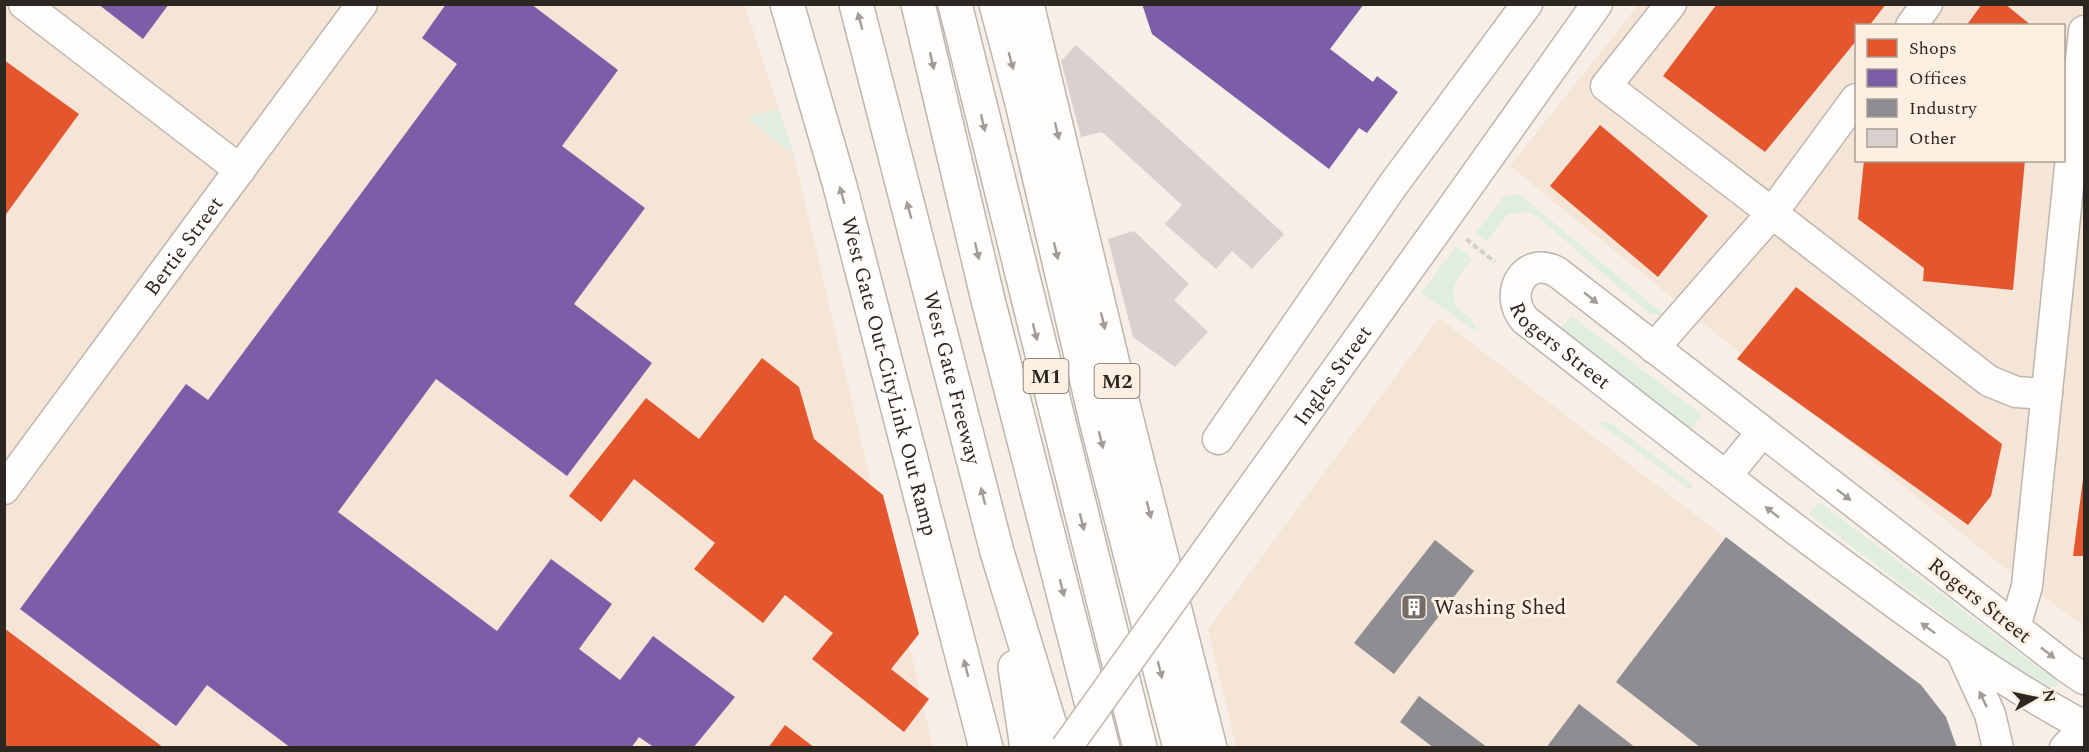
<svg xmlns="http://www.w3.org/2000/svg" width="2089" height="752" font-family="Spectral,serif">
<rect width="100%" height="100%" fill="#f7efe7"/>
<g fill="#f4e5d6" fill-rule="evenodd">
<polygon points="4,5 745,5 794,155 933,747 5,747"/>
<path d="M 1638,5 L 2084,5 L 2084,626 L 2003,567 L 1510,166 ZM 1856,26 L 2064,26 L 2064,160 L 1856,160 Z"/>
<polygon points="1439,318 1920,687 1958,747 1236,747 1208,629"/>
</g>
<g fill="#e0ede1">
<polygon points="779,109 794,155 747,118"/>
<polygon points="1516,194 1523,197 1664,315 1650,314 1537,216 1528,212 1508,214 1487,241 1476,233 1503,197"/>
<path d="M 1456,246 L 1472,259 C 1462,272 1446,288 1457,306 C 1465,318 1473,315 1477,332 L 1421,293 Z"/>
<polygon points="1571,316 1702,415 1691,429 1560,329"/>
<polygon points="1596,421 1610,423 1693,485 1690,490"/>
<polygon points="1819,502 2059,683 2050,696 1809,514"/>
</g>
<g fill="#e4572e">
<polygon points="1717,4 1886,4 1869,26 1856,26 1856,41 1765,152 1663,76"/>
<polygon points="1982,4 2005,4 2032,26 1966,26"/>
<polygon points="4,60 79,114 4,217"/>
<polygon points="1600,125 1708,216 1658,277 1550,186"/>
<polygon points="1864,160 2025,160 2013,290 1923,281 1924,268 1858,219"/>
<polygon points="1796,287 2002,444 1991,496 1968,525 1737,359"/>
<polygon points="762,358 799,387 814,439 883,495 919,634 891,669 929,699 904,732 812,659 833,633 785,595 763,623 694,569 715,543 634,479 601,522 569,496 646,398 699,439"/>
<polygon points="2083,479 2084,556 2073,556"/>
<polygon points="4,628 164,748 4,748"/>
<polygon points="785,725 815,748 768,748"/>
</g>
<g fill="#7b5ea7">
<polygon points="98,4 169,4 143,39"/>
<polygon points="446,4 531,4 618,70 562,146 645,208 574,304 652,363 567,476 436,379 338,512 497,631 551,559 612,604 579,649 620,680 653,636 735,697 693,748 655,748 639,737 631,748 291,748 207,685 176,726 20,609 186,384 208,400 457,64 422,38"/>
<polygon points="1142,4 1364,4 1330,49 1373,82 1377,76 1398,92 1367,133 1359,128 1329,169 1152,34"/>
</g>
<g fill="#8d8d92">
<polygon points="1726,537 1921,685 1946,717 1957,748 1701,748 1616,682"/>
<polygon points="1435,540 1474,571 1394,674 1354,643"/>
<polygon points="1419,696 1488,748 1434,748 1400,722"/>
<polygon points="1579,704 1636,748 1546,748"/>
</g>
<g fill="#d8d1cf">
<polygon points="1076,45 1284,234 1252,269 1232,251 1216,269 1165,224 1182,205 1102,132 1081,137 1061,61"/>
<polygon points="1134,231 1189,284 1174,300 1208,332 1175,367 1133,337 1108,239"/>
</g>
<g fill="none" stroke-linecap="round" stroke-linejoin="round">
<defs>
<g id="minor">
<polyline points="24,4 240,170"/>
<polyline points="1671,4 1606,86 1772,213 1856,99"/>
<polyline points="1911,26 1927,4"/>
<polyline points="1458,200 1597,4"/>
<polyline points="1654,348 1772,213 1989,381 2016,392 2047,394"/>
<polyline points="1218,439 1393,185 1527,4"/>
<polyline points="1726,476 1762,432"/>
<path id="s1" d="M 4,489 L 362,4"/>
<polyline points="2015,627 2027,586 2084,31"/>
<polyline points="1962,653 1990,714 1998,748"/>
<path id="s2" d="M 2084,679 L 2065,666 L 1557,272 C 1525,254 1502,294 1525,320 C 1633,404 1740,489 1850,570 C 1926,626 2001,682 2084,726"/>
<polyline points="2065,748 2084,728"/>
</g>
<g id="highway">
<path id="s3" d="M 787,4 L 840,186 L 986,748"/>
<path id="s4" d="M 856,4 L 997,552 L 1057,748"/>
<polyline points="918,4 988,300 1103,748"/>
<polyline points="955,4 1140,748"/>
<polyline points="996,4 1022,103 1097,424 1180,748"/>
<polyline points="1027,4 1118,385 1210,748"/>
<polyline points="1015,667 1027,748"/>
</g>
</defs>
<use href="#minor" stroke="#bcb6af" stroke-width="33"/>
<use href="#highway" stroke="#bcb6af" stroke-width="36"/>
<polyline stroke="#d2d0cd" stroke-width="4" stroke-dasharray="6 3" stroke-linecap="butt" points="1466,239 1495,262"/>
<use href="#minor" stroke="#fefdfb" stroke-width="30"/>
<use href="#highway" stroke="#fefdfb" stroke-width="33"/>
<defs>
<g id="minor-bridge">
<path id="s5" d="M 1066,748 L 1458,200"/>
</g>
</defs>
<use href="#minor-bridge" stroke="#bcb6af" stroke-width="33" stroke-linecap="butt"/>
<use href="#minor-bridge" stroke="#fefdfb" stroke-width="30"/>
</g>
<defs><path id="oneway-solid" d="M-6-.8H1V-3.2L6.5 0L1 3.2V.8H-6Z" transform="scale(1.5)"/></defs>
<g fill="#a09d99">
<use href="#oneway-solid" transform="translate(860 21) rotate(-105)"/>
<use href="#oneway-solid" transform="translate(932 61) rotate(77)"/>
<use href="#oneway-solid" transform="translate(1011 61) rotate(75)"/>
<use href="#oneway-solid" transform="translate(983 123) rotate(77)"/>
<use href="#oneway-solid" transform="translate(1057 131) rotate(77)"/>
<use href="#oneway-solid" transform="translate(842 195) rotate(-105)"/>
<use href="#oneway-solid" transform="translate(909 210) rotate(-105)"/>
<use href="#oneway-solid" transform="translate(977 251) rotate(77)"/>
<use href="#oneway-solid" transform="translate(1056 251) rotate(77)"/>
<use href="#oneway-solid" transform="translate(1591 298) rotate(39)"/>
<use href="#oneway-solid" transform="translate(1103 321) rotate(77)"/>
<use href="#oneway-solid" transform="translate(1035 332) rotate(76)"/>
<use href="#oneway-solid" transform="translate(1101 440) rotate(76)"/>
<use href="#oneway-solid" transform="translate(1844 495) rotate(38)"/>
<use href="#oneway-solid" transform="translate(983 496) rotate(-104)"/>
<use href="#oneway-solid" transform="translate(1149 510) rotate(76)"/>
<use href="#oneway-solid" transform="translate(1772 512) rotate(-142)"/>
<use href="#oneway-solid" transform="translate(1082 522) rotate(76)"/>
<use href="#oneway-solid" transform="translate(1062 588) rotate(76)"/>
<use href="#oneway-solid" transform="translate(1928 628) rotate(-143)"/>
<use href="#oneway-solid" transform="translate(2048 653) rotate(38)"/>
<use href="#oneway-solid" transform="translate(966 668) rotate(-104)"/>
<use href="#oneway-solid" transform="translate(1160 670) rotate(76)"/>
<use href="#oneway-solid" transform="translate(1983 699) rotate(-115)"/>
</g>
<defs>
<symbol id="building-square" viewBox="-11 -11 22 22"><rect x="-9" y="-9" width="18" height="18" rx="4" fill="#746d67" stroke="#fdefe1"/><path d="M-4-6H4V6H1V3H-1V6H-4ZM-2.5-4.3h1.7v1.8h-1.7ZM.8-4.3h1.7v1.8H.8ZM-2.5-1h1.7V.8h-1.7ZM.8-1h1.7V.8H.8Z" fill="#fff"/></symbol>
</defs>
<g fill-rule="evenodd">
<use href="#building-square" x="1399" y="592" width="30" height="30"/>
</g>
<g text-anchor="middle" stroke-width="6" stroke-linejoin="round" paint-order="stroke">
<g fill="#fdefe1" stroke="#6b635b" stroke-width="1.5">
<rect x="1023.5" y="359" width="45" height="34" rx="4.5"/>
<rect x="1094.5" y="364" width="45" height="34" rx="4.5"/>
</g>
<g font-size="20" font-weight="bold" fill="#2d2722">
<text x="1046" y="383">M1</text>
<text x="1117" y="388">M2</text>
</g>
<g font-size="21" fill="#2d2722" stroke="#fdefe1">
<text dy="7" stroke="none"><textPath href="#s1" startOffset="302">Bertie Street</textPath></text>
<text dy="7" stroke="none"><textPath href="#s2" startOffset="794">Rogers Street</textPath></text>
<text dy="7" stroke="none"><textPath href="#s3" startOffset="386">West Gate Out-CityLink Out Ramp</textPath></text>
<text dy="7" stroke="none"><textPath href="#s5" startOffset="458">Ingles Street</textPath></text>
<text dy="7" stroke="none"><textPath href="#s4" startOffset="386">West Gate Freeway</textPath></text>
<text transform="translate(1980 600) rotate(38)" y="7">Rogers Street</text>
</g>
<g font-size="21" fill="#2d2722" stroke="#fdefe1" text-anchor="start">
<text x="1434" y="614">Washing Shed</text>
</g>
</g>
<rect width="2089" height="752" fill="none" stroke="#2d2722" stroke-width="12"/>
<rect x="1855" y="24" width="210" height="138" fill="#fdefe1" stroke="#aa9f95" stroke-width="1.5"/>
<rect x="1867" y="39" width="30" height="18" fill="#e4572e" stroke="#aa9f95" stroke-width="1.5"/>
<text x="1909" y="54" font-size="18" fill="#2d2722">Shops</text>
<rect x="1867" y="69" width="30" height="18" fill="#7b5ea7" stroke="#aa9f95" stroke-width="1.5"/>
<text x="1909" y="84" font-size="18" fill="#2d2722">Offices</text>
<rect x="1867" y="99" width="30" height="18" fill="#8d8d92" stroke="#aa9f95" stroke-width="1.5"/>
<text x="1909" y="114" font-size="18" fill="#2d2722">Industry</text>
<rect x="1867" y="129" width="30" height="18" fill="#d8d1cf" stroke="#aa9f95" stroke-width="1.5"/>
<text x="1909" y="144" font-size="18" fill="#2d2722">Other</text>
<g transform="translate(2035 698) rotate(81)" stroke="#fdefe1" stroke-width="4.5" paint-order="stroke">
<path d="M0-4.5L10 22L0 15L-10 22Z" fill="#2d2722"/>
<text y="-9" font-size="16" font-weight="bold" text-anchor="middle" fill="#2d2722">N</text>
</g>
</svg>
